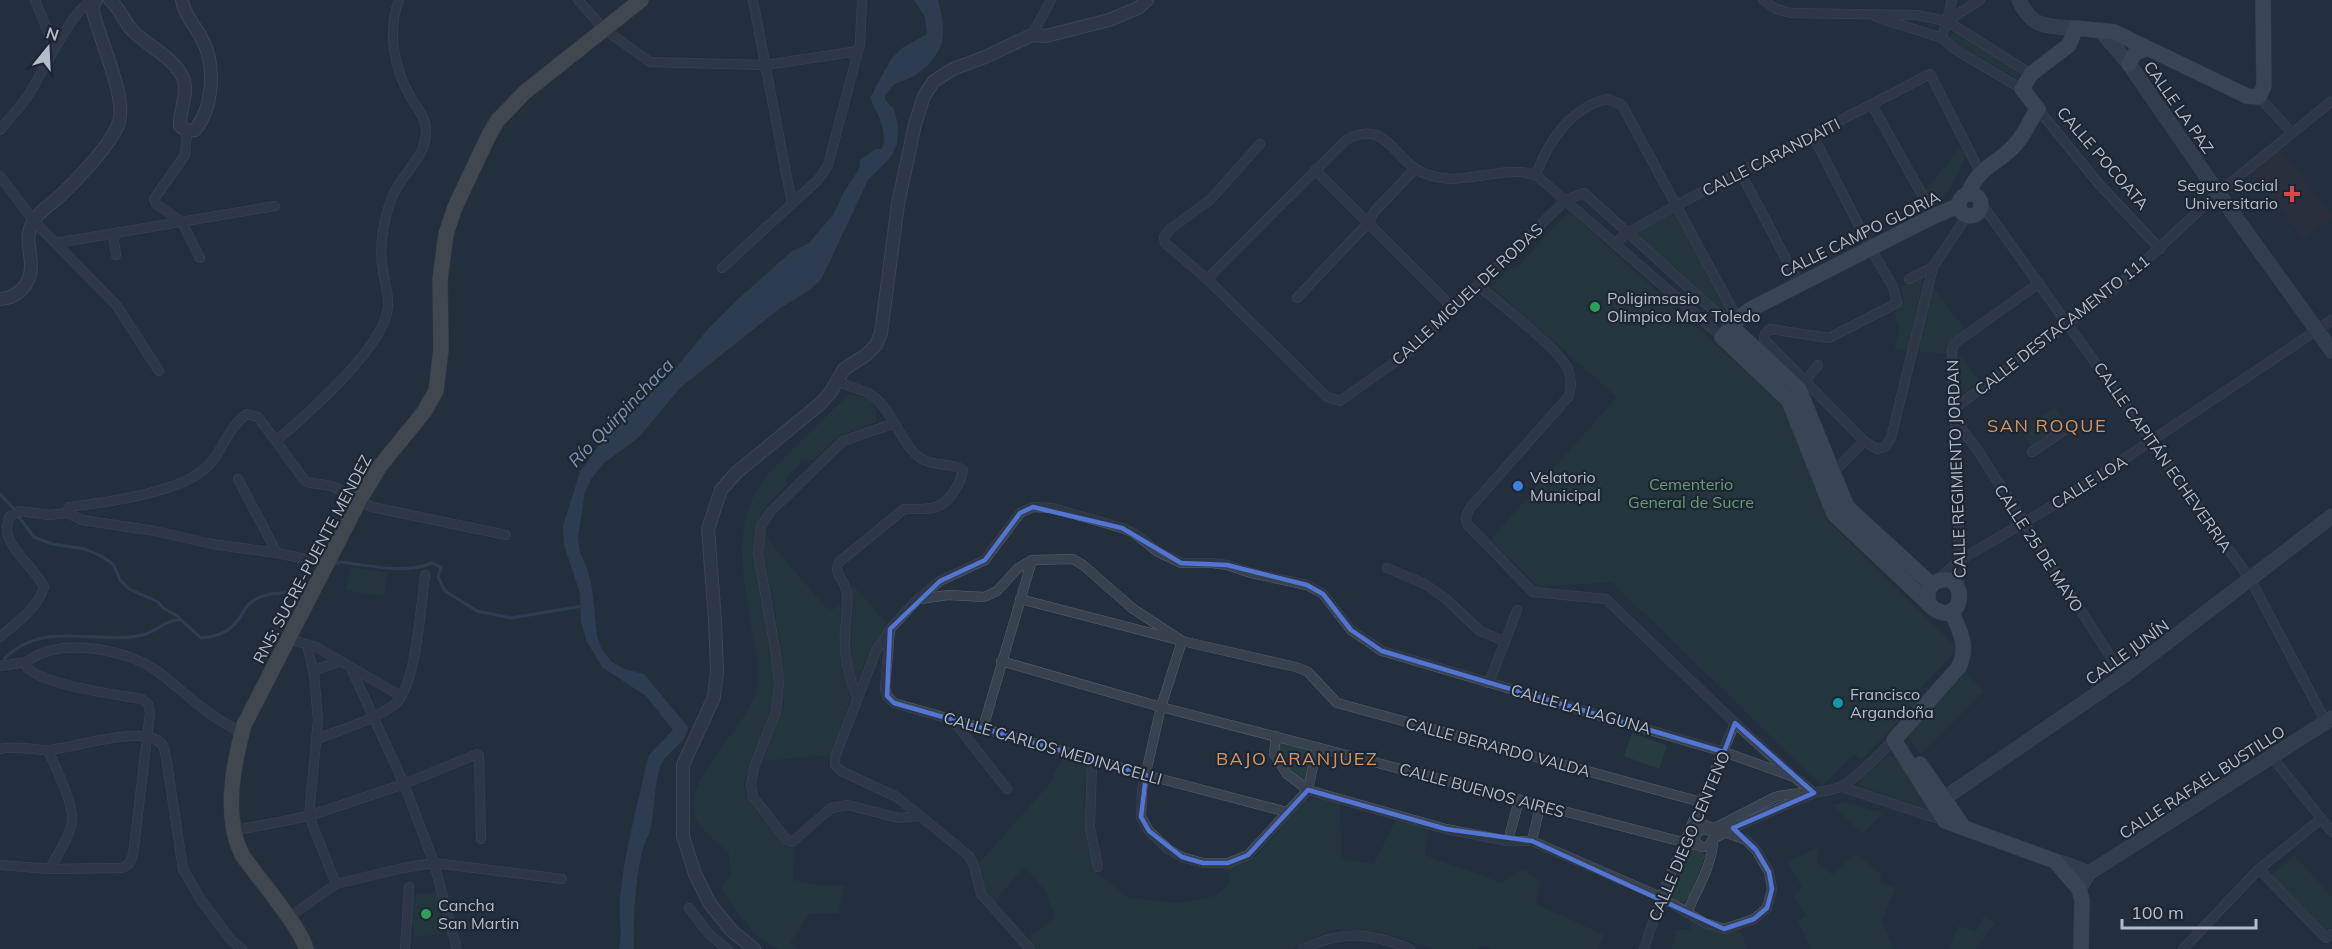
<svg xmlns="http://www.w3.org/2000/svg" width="2332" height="949" font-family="Mulish,sans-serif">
<rect width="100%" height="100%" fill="#242f3e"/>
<polygon fill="#32303f" points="2280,149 2332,215 2332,219 2303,238 2251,172"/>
<g fill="#263c3f">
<polygon points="1955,32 2021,74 2017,79 1950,40 1949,36"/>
<path d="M 1961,147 C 1962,149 1964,154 1964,156 C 1963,169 1944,201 1933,205 L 1924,192 Z"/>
<polygon points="1571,213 1784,407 1827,520 1958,649 1916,692 1922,698 1861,760 1855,754 1822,786 1612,582 1538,587 1491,539 1617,397 1492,287 1506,271 1519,266 1565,216"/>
<polygon points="1674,213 1728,309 1729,319 1638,237 1638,232"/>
<path d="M 1924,276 L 1908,350 L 1894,349 L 1900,329 L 1894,313 C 1902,306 1907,297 1900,287 Z"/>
<path d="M 1932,287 L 1966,330 C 1953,337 1948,339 1948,354 L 1918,351 Z"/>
<polygon points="1959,355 1980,381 1960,396"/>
<path d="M 849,394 L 870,399 L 876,410 L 876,422 L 840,435 L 813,460 L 803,460 L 785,479 L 787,484 C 777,495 760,509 757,524 C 751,546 757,570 761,592 C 767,629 777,671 771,709 C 767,732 743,765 745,787 C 745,803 781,842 795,849 L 793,880 L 819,885 L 845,886 L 838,913 L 809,914 L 790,943 L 798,949 C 792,949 784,949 779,949 C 756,942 732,905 721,886 L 731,876 L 729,853 C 720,843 703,833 697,821 C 676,779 752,728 757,685 C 760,666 755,649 752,631 C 743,574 728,519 771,471 Z"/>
<polygon points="2055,407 2066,423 2032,446 2020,430"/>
<polygon points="764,531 773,546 826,608 833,610 844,597 841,636 842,672 852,695 831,755 763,761 784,705 782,651 764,555"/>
<polygon points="350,567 388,573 384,596 346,590"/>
<polygon points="851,583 886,623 868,655 857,682 849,667 852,652 848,633 852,622"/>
<polygon points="1965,673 1984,691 1921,754 1907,734"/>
<polygon points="1632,733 1667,746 1659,769 1624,756"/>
<path d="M 1279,741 L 1312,751 L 1305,784 C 1291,773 1275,761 1279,741 Z"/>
<polygon points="1885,756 1895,756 1930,805 1926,809 1861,786 1860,781"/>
<polygon points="1063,757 1086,764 1084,800 1087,843 1097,874 1130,898 1177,903 1215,896 1230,882 1228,873 1219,863 1229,864 1256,857 1304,801 1320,798 1340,803 1341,858 1374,864 1397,818 1430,827 1425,855 1502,883 1523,869 1541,882 1536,904 1604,935 1599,949 1491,949 1484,946 1477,949 1433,949 1382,932 1332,929 1292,949 1033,949 1024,941 1055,918 1045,890 1024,866 994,903 982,888 979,863 1049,785"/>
<polygon points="1843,802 1883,813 1862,834 1833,805"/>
<polygon points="1819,847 1817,863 1833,875 1855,854 1882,875 1879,883 1895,888 1882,921 1893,949 1811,949 1798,921 1806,915 1793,896 1802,887 1787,862"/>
<polygon points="1688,849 1706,854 1690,896 1684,902 1677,902 1670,894"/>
<polygon points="2294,855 2332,897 2332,927 2324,933 2271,875"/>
<polygon points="437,892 442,934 414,937 409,895"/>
<polygon points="1692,914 1741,933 1748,949 1672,949 1676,930 1691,930"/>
<polygon points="1983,917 1995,923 1975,949 1949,949 1958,926 1976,932"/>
</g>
<path fill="#394c67" d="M 914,0 L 938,0 C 940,10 944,22 943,33 C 943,57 917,79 894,84 L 885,96 L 885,100 L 894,109 L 898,125 L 897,144 L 891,157 L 868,180 L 822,278 L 811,289 L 779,309 L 681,387 L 638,438 L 604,463 L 591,479 L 585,492 L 578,537 L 580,552 L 587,568 L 592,588 L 597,636 L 602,650 L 612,662 L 624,669 L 644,674 L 688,727 C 685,746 666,751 660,767 C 654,786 655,807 651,826 C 650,834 645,841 643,848 C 635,878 633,918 634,949 L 619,949 C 623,932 618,915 620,898 C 624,853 637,809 646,765 L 649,755 L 673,730 L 646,696 L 602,667 L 586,640 L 581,621 L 580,593 L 564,545 L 563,526 L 580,472 L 610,429 L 670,375 L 709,328 L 737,300 L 793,250 L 808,244 L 833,215 L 844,192 L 860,167 L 859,161 L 875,149 L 882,149 C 889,131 877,114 870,98 L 891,59 L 902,48 L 927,34 L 925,17 Z"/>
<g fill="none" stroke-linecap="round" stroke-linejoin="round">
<g stroke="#394c67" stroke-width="3">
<polyline points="0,494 13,508"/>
<path d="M 19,517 L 34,537 L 52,544 L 85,549 L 101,556 L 113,564 L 120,580 L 129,589 L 158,602 L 163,608 L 176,615 L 201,638 C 215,637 229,633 238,620 C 244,612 246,604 256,599 C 268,592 280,594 293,592 C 299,591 305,585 310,582"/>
<path d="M 337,563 L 340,562 C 370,565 403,575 432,563 L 441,567 L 438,577 L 445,591 L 477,611 L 511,618 L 583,606"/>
<path d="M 4,659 C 43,620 91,644 138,636 C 156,634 163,620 180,620"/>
</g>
<defs>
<g id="minor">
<polyline points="35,0 55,49"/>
<polyline points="578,0 604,29 650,62 766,65 858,51"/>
<polyline points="753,0 792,204"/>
<polyline points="1763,0 1776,9 1791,13 1916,15 1947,21 2031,74"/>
<polyline points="1876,17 1942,38 1956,50 2022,89"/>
<polyline points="1947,21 1980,0"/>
<polyline points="1032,35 1051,0"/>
<polyline points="1942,38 1952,0"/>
<polyline points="2259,97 2291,132"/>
<polyline points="1872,105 1934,216"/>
<polyline points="2038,109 2099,184 2160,249"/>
<path d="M 0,130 C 9,119 19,108 27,97 C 43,73 70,11 93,0"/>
<polyline points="187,131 185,155 154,199 156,204 182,222 200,258"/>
<polyline points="1812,134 1871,249 1893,287 1897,303 1829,338 1770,329 1765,334 1764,339 1864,441 1877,449 1885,447 1891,438 1933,267 1967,216"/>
<polyline points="1260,144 1210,200 1170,229 1164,237 1165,243 1207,279 1327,397 1340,401 1409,352 1566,200 1584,193 1732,327"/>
<polyline points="1315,170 1454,309"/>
<polyline points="1741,173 1799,284"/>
<path d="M 1536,175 C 1548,141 1571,108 1607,99 L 1622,105 L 1737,318"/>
<polyline points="0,176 33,220 117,306 159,371"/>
<polyline points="1981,203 2250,579 2326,722"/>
<polyline points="113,234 116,255"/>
<polyline points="56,243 275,206"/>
<polyline points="1616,243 1627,233 1677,205 1930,74 1980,172"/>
<polyline points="722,268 818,180 828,165 860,44 862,0"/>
<path d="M 1207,279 L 1346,140 C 1388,117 1393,162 1426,174 C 1457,186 1486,171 1518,172 C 1524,172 1530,174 1536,175 L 1722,337"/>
<polyline points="1909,279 1933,267"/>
<path d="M 1478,285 C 1499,303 1558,348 1568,369 C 1572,378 1571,386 1569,396 L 1470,508 L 1466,517 L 1467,524 L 1533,592 L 1606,599 L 1735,723 L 1794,777 L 1814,793"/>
<polyline points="1297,298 1368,223 1374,212 1415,169"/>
<path d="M 838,381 C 848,387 863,389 873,396 C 893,411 902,447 922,459 C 935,467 951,462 963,470 C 962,479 959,484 954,491 C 942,512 926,509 904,509 L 839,562 C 832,575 846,579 847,595 C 848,608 846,619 845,632 C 844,653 848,677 857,696"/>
<polyline points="1803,384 1818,365"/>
<polyline points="1955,408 2120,284 2218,193 2332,101"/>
<polyline points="1955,420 1978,451 2123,676"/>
<polyline points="895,423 843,441 771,511 761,526 758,553 776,654 779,683 776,712 754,767 751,784 753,797 786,839 792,842 831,808 848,805 899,818 919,816"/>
<path d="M 276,441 C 307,414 384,348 388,307 C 389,295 385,283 383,271 C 379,248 383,222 391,200 C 400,174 428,158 426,128 C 425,116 416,107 410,96 C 394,68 387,31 399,0"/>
<polyline points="2032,452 2073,424"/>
<polyline points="1833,473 1864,441"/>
<polyline points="238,479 277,553"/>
<path d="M 329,564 L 277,553 L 212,544 L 155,531 L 82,520 L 67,513 L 69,507 C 106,502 172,494 202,471 C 222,456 226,428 247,414 L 258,417 L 306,482 L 332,486 L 372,507 L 506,535"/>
<polyline points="1387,568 1425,584 1446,599 1480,631 1504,641"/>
<polyline points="1938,579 1960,560 2064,499 2332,320"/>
<polyline points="1959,588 1959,516 1952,350 1955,343 2039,283"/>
<polyline points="920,599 948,595 984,597 997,591 1017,569 1032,560"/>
<polyline points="1020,599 1182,641 1296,667 1308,672 1337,703 1701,802"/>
<polyline points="890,630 885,688 887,696 894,703 1146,775 1287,812"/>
<path d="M 0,637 C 16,623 38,608 44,587 C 35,569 9,549 7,531 C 7,527 8,521 9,517 L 20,511 L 49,515 L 67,513"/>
<polyline points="289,639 316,647 401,696"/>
<polyline points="307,645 314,674 318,720 309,816 336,884"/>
<polyline points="1001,661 1161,707 1702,847 1708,847 1713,839 1746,822 1814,793"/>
<polyline points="0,666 27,662"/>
<polyline points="351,668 404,784 434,863 457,949"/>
<polyline points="313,671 340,661"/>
<polyline points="1489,683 1517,610"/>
<polyline points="953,720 1007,789"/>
<polyline points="983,728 1032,560 1073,559 1083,565 1132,608 1182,641 1161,707 1142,790 1141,817 1149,831 1168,849 1182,857 1203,863 1228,863 1248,855 1308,790 1317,747"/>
<polyline points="1276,736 1274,754 1287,774 1308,790 1446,829 1508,841 1532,841 1661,897 1705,923 1724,929 1754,919 1767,908 1772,889 1769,872 1756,850 1746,840 1694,821"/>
<path d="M 317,739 C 342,729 372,721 394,705 C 416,690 421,603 425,575"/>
<path d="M 0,749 C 16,745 31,750 47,750 C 71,749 144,723 162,744 C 164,747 165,753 166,757 L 183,869 L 201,900 L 231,940 L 242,949"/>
<polyline points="2272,757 2332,832"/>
<polyline points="1092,760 1090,828 1098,867"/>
<polyline points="1842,787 1945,821"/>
<path d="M 1713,829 L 1775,797 C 1796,791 1819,795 1840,787 C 1852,783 1882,751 1894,740"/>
<polyline points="233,831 309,816 404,784 477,754 479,756 481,839"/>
<polyline points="1508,841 1519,800"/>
<polyline points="1532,841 1540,806"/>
<polyline points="1701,847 1695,841 1696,833 1704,829 1710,831"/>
<path d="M 0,865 L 50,869 C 57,854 70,837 72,821 C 74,803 55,767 48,750"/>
<path d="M 50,869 L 122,868 L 129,864 L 133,855 L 150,713 L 148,704 L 142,699 C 113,694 48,686 27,668 L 27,662 C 59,636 126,649 157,671 C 185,692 210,719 242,732"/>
<polyline points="2259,869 2326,938 2332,934"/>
<polyline points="689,908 709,934 727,949"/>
<path d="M 1687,913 C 1696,891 1712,866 1713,842"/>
<polyline points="288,918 336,884 403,868 434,863 562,879"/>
<polyline points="405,949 409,887"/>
<polyline points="1030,949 981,894 974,866 969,856 897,797 841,771 835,765 835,757 876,651 890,629 917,600 940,581 985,560 1020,513 1033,507 1052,508 1122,528 1134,533 1158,552 1181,563 1212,563 1227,565 1251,573 1307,585 1323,594 1351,630 1382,651 1724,752 1794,777"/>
<path d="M 1303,949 C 1341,930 1371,932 1410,949"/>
<polyline points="1644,949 1661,897 1735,723"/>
<polyline points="2183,949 2259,869 2321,819"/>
</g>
<g id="tertiary">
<path d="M 110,0 C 119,7 124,21 131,29 C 146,46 177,58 184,81 C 188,96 179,111 180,126 L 187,131 L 195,130 C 214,106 216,63 201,37 C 194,25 184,14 182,0"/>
<path d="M 0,299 C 17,298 31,285 31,266 C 31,250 24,237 33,222 C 38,212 51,204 59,197 C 76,181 112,144 119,122 C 127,96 98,37 92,7 L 96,0"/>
<polyline points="754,949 732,931 710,904 695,874 683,836 683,765 714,697 717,671 715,621 708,529 721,490 736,473 820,404 830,393 844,369 866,355 876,345 881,333 898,204 915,124 924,96 934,81 953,69 985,57 1032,35 1046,36 1109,20 1138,8 1147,0"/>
</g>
<g id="secondary">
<path d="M 2019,0 C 2032,29 2048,26 2076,28"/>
<polyline points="2100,30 2129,64 2218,193 2332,351"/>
<polyline points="1943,799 2123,676 2332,516"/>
<polyline points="2055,861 2066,864 2089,873"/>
<polyline points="2079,889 2089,873 2332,718"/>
</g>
<g id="primary">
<polyline points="2129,64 2135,53 2146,49"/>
<circle cx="1970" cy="205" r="11"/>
<path d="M 1968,194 C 1980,165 1995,166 2014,146 C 2024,136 2030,120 2038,109 L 2022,89 L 2031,74 L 2069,45 L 2076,28 L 2114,32 L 2247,96 L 2259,97 L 2264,86 L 2263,0"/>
<polyline points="1732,327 1799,389 1847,507 1932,585"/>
<path d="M 1930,605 C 1926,596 1927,585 1938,581 C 1968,570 1966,628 1934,609 L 1834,514 L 1789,401 L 1722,337 C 1733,326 1737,318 1751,309 L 1934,216 L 1958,206"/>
<path d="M 1951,611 C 1960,631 1969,646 1959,667 L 1894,740 L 1945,821 L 2055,861 L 2079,889 L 2082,900 L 2081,949"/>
<polyline points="1920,764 1964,828"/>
</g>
<path id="trunk" d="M 306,949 C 302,929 256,875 242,855 C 223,816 233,766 244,725 L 359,501 L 380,466 L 424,412 L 436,391 L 441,349 L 440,280 L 446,234 L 455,207 L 489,135 L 498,120 L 525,92 L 641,0"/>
</defs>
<use href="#minor" stroke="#565f6c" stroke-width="10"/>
<use href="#tertiary" stroke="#565f6c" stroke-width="14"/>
<use href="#secondary" stroke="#565f6c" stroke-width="15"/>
<use href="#primary" stroke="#414a57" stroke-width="16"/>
<use href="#trunk" stroke="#434c59" stroke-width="16"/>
<use href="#minor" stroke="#38414e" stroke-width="9"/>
<use href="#tertiary" stroke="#38414e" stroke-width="12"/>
<use href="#secondary" stroke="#465061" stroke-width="14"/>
<use href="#primary" stroke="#56606e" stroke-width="15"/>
<use href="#trunk" stroke="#656462" stroke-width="15"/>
</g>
<path d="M0 0H2332V949H0ZM 1033,507 L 1122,528 L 1181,563 L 1227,565 L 1307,585 L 1323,594 L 1351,630 L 1382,651 L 1724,752 L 1735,723 L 1814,793 L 1733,828 L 1756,850 L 1769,872 L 1772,889 L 1767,908 L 1754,919 L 1724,929 L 1532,841 L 1446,829 L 1308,790 L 1248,855 L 1228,863 L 1203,863 L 1182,857 L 1149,831 L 1141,817 L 1146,775 L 894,703 L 887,696 L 890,629 L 940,581 L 985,560 L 1020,513 Z" fill="#242f3e" fill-opacity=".55" fill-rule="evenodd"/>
<path fill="none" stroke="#5274d3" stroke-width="4.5" stroke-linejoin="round" d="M 1033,507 L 1122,528 L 1181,563 L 1227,565 L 1307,585 L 1323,594 L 1351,630 L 1382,651 L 1724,752 L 1735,723 L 1814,793 L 1733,828 L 1756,850 L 1769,872 L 1772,889 L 1767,908 L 1754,919 L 1724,929 L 1532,841 L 1446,829 L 1308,790 L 1248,855 L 1228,863 L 1203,863 L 1182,857 L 1149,831 L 1141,817 L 1146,775 L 894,703 L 887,696 L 890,629 L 940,581 L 985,560 L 1020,513 Z"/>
<path fill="#e0444e" stroke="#1d2633" stroke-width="2" d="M2289 185h6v6h6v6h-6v6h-6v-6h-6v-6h6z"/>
<g fill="#2e9e5b" stroke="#1d2633" stroke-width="2">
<circle cx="1595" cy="307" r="6"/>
<circle cx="426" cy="914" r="6"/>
</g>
<circle fill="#3f7fe0" stroke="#1d2633" stroke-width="2" cx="1518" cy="486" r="6"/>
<circle fill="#0f9aa8" stroke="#1d2633" stroke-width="2" cx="1838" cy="703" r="6"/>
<g text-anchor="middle" stroke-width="4.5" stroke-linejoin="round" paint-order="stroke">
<g font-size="16" fill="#b4bcc9" stroke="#1d2633">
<text transform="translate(2179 107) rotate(55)" y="6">CALLE LA PAZ</text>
<text transform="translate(1771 157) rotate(-27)" y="6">CALLE CARANDAITI</text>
<text transform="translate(2103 158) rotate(49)" y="6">CALLE POCOATA</text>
<text transform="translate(1860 234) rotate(-26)" y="6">CALLE CAMPO GLORIA</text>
<text transform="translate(1467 294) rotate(-43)" y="6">CALLE MIGUEL DE RODAS</text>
<text transform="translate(2062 325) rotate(-38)" y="6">CALLE DESTACAMENTO 111</text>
<text transform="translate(2163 457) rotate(55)" y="6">CALLE CAPITÁN ECHEVERRIA</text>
<text transform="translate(1956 469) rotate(-92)" y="6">CALLE REGIMIENTO JORDAN</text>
<text transform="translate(2089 482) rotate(-32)" y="6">CALLE LOA</text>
<text transform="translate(2039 548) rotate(57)" y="6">CALLE 25 DE MAYO</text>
<text transform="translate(312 559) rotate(-62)" y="6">RN5: SUCRE-PUENTE MENDEZ</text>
<text transform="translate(2127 652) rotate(-36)" y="6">CALLE JUNÍN</text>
<text transform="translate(1581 709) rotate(16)" y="6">CALLE LA LAGUNA</text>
<text transform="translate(1498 747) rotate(15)" y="6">CALLE BERARDO VALDA</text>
<text transform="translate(1053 748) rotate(16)" y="6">CALLE CARLOS MEDINACELLI</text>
<text transform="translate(2202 782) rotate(-33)" y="6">CALLE RAFAEL BUSTILLO</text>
<text transform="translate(1482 790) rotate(15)" y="6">CALLE BUENOS AIRES</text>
<text transform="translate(1689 836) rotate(-67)" y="6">CALLE DIEGO CENTENO</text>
</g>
<g font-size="16" fill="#b4bcc9" stroke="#1d2633" text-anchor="start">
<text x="2278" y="191" text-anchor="end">Seguro Social<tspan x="2278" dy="18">Universitario</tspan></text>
<text x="1607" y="304">Poligimsasio<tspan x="1607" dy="18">Olimpico Max Toledo</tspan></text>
<text x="1530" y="483">Velatorio<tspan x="1530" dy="18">Municipal</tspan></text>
<text x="1850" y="700">Francisco<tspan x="1850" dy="18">Argandoña</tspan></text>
<text x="438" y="911">Cancha<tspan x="438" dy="18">San Martin</tspan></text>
</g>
<g font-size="16" fill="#6b9a76" stroke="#1d2633">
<text x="1691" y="490">Cementerio<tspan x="1691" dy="18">General de Sucre</tspan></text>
</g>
<g font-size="18" font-style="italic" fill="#7c92b1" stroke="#1d2633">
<text transform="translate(621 413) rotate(-46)" y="6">Río Quirpinchaca</text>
</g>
<g font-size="18" letter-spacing="1.5" fill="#d59563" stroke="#1d2633">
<text x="2047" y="432">SAN ROQUE</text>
<text x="1297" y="765">BAJO ARANJUEZ</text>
</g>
</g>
<g transform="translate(48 48) rotate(18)" stroke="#1d2633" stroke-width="4.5" paint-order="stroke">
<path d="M0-4.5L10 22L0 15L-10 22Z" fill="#b4bcc9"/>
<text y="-9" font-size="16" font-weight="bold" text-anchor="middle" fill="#b4bcc9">N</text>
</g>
<path d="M2122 919v9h134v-9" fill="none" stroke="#b4bcc9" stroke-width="3"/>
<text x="2131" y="919" font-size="18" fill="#b4bcc9" stroke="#1d2633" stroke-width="4.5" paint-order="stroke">100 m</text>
</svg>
